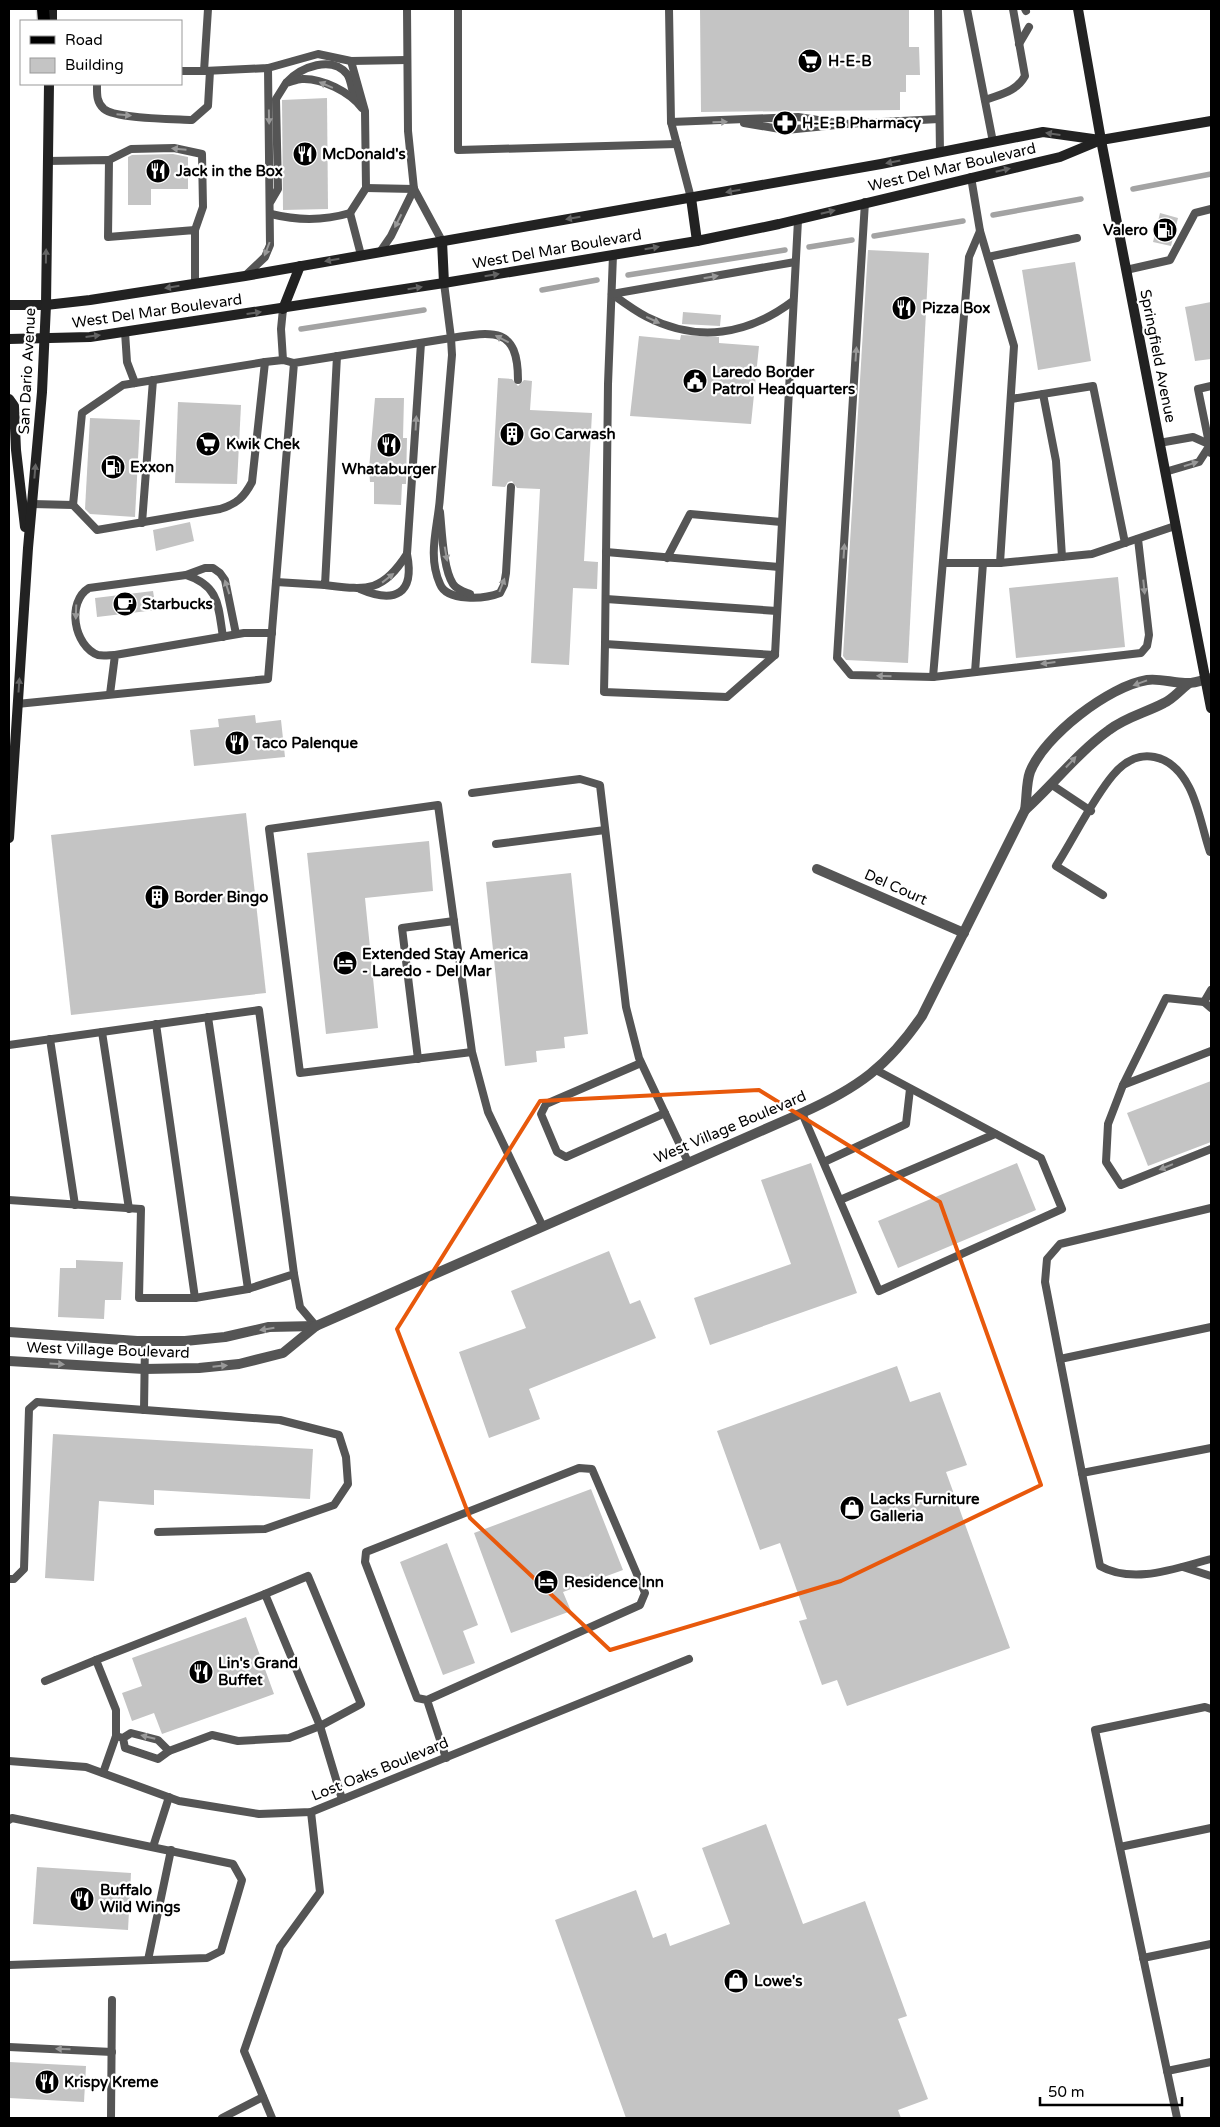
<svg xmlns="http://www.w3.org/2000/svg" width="1220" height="2127" font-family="'Varela Round',sans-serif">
<rect width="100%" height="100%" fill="#fff"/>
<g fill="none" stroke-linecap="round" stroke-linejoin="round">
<g stroke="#a3a3a3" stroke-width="5.5">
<polyline points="1133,189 1211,174"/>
<polyline points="993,215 1081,199"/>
<polyline points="874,236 963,221"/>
<polyline points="809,247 852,240"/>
<polyline points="628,275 785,250"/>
<polyline points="542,290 597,280"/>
<polyline points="301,329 424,310"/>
</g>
</g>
<g fill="#c4c4c4">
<polygon points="700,9 909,9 909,47 919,47 920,75 906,75 906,92 900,92 900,110 701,112"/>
<polygon points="327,98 328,209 283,210 282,100"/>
<polygon points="173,154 188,157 188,189 151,189 151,205 128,205 128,157 132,155"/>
<polygon points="1160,213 1178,218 1171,246 1153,242"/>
<polygon points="868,250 929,253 908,663 846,660 843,656"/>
<polygon points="1075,262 1091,361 1038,370 1022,270"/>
<polygon points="1211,302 1211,359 1195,361 1185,307"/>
<polygon points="683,312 721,315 720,326 682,324"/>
<polygon points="681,335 719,337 719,343 759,346 751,424 630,416 639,336 680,340"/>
<polygon points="498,378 512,379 518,386 524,380 532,381 530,410 592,413 584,561 598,562 597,589 573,588 569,665 531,663 540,489 517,488 512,481 508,482 505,487 492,486"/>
<polygon points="375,398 404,398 403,438 407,438 406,484 402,484 401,505 374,504 374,482 370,482 369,469"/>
<polygon points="178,402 241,405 237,484 175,483"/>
<polygon points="90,418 140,420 135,517 90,514 85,509"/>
<polygon points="190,522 194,541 156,551 153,530"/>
<polygon points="1118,577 1125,647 1016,658 1009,588"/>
<polygon points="153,591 156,610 97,617 95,598"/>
<polygon points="255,715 256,723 281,720 285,757 194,766 190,730 219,727 218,719"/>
<polygon points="246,813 266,993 71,1015 51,835"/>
<polygon points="429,841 433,891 365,898 378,1028 326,1034 307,853"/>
<polygon points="571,873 588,1034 564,1037 565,1048 536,1051 537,1062 505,1066 486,882"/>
<polygon points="1211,1081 1211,1142 1148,1166 1127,1113"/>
<polygon points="811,1163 857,1293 710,1345 694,1298 791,1264 761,1180"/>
<polygon points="1017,1163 1036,1210 898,1268 878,1221"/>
<polygon points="609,1251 630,1304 640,1300 656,1338 529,1389 540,1419 489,1438 459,1352 526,1328 511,1291"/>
<polygon points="76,1260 123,1262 121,1300 105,1300 104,1319 58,1317 60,1268 76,1268"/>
<polygon points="897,1366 910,1402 940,1392 967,1465 946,1472 1010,1648 847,1706 837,1680 822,1685 799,1621 807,1619 780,1543 760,1550 717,1431"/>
<polygon points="53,1434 313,1449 310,1499 154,1490 154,1505 99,1501 94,1581 45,1578"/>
<polygon points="591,1489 623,1570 563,1592 571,1611 511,1633 474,1533"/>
<polygon points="447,1543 478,1625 463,1631 475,1663 443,1675 400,1562"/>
<polygon points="246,1617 274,1694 162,1734 154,1713 132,1721 122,1693 142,1686 132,1658"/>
<polygon points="766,1824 803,1924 865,1901 907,2016 898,2019 928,2099 898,2110 901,2118 626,2118 555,1920 636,1890 653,1938 666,1933 670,1946 730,1924 702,1848"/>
<polygon points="37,1867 131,1873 128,1930 33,1924"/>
<polygon points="9,2062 86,2066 84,2102 9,2098"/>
</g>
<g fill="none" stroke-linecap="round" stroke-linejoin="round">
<defs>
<polyline id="primary" points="43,9 44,21"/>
</defs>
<use href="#primary" stroke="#dbdbdb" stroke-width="15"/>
<g stroke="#555" stroke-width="8">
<polyline points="407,9 408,131 414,189 442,241"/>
<polyline points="458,9 458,150 677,144"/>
<polyline points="669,9 671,122 691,198"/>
<polyline points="938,9 940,153"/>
<polyline points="967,9 993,142"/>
<polyline points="1025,9 1026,11"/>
<polyline points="1019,44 1029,27"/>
<polyline points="181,71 204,71 208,9"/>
<polyline points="204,71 268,68 318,54 351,61 407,60"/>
<path d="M 287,82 C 301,67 332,55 347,74 C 351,79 352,91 354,97"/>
<path d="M 97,84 C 97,93 96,102 104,109 C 116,119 174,119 192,120 L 208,106 L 210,71"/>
<path d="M 985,100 C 1001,94 1016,92 1025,76 L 1013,9"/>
<polyline points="671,122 798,117 844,124 939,119"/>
<polyline points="744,123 786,130 836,125"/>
<polyline points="109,160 131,149 174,148 202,154 203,207 195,230"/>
<polyline points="47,161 109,160 108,237 195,230 195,284"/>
<polyline points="366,188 414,189"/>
<path d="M 271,201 L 278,189 L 276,99 L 286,83 C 291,82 297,79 302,79 C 322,78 350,92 362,108"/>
<polyline points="865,202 837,658 851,675 933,677 1141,653 1147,646 1149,635 1138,539"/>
<polyline points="350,213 361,255"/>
<path d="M 271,214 C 299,221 323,221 350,213 L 366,188 L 365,111 L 351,61"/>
<polyline points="980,231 1014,346 1000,563"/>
<polyline points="380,252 391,236 414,189"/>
<polyline points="613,255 608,384 605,644 775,655 798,220"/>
<polyline points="988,257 1077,238"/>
<polyline points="1126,270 1170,260 1195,213 1211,209"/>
<polyline points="245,276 265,257 270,245 268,68"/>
<path d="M 612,294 C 623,302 635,311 647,317 C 698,343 748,335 793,301"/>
<polyline points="612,294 795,262"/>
<polyline points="283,309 281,329 283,360"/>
<polyline points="125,332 127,362 135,383"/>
<polyline points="1211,386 1198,389 1211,453"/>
<polyline points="1043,394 1056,461 1062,557"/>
<polyline points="1011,399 1093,386 1125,543"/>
<polyline points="1159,443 1193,437 1211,445"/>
<polyline points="1165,472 1199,462 1210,445"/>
<path d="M 511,487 L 506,573 L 504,585 L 500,593 C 485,599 447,602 440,584 C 427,555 438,527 440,497 C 444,450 448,403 452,355 L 451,338 C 494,331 518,327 518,380"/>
<polyline points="32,504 73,505 82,413 123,385 265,362 283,360 294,363"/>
<path d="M 73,505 L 97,530 L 220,509 C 237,504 244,497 252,482 L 265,362"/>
<path d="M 440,512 C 442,531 443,569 453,584 C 457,590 465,592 470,594"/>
<polyline points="142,523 153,380"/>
<polyline points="606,552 779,567"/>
<polyline points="667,558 690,514 781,522"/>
<polyline points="943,563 1000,563 1092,554 1175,526"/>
<path d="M 186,575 C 220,586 218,606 223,637"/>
<polyline points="276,582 325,585 337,356"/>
<path d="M 325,585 C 367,590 382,593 407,554 L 421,343"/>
<path d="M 360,589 C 395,604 415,594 407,554"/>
<polyline points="606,599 777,611"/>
<polyline points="605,644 604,692 727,697 775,655"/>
<path d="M 115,655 C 110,655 103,656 98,655 C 74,646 66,602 89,588 L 186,575 L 205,568 L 213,568 L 220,573 L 225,580 L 236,634"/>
<polyline points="975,672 983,563"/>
<polyline points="933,677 969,257 980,231 971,177"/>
<polyline points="110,694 115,655 244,633 272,633"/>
<polyline points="17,704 268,679 294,363 451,338 444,283"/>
<polyline points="1052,785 1091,811"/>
<polyline points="472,793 580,779 600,785 626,1007 639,1058 688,1162"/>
<polyline points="496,844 605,830"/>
<path d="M 1103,895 L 1056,866 C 1074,838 1092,800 1113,775 C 1139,744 1172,754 1189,787 C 1199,806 1203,832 1210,852"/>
<polyline points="1211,990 1204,1002 1211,1008"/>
<polyline points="1204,1002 1166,998 1123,1085 1211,1051"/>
<polyline points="208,1017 248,1289"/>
<polyline points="156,1024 195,1298"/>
<polyline points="102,1032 129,1209"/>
<polyline points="50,1039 75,1205"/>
<polyline points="9,1045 259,1010 294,1274 248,1289 195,1298 139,1298 141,1209 9,1200"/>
<polyline points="472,1052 438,805 269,829 300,1073 472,1052 488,1112 542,1225"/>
<polyline points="418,1059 402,928 454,921"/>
<polyline points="641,1063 546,1104 541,1114 557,1152 566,1157 665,1113"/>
<polyline points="1123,1085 1108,1124 1106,1162 1121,1185 1211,1149"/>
<polyline points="802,1113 879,1291 1062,1209 1041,1158 876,1070"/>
<polyline points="824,1162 906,1124 910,1089"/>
<polyline points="840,1200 995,1134"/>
<path d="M 1211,1208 L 1060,1244 L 1047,1259 L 1045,1282 L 1100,1566 C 1134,1585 1176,1568 1211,1559"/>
<polyline points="294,1274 300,1307 316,1326"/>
<polyline points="1060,1359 1211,1327"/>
<polyline points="144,1410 145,1341"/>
<polyline points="1082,1473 1211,1448"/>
<polyline points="1183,1567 1211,1576"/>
<polyline points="9,1579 14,1579 24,1569 29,1409 37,1402 280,1420 339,1435 346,1457 348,1484 334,1505 265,1529 158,1532"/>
<polyline points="45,1681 96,1660"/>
<polyline points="427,1700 640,1605 645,1593 592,1469 579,1468 366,1552 365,1562 417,1698 427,1700 446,1758"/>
<polyline points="116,1736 123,1738 131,1733 158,1740 169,1751 158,1759 125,1748 123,1738"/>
<polyline points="169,1751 212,1735 238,1741 289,1738 320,1726 361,1704 308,1576 265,1594"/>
<polyline points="9,1761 86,1767 179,1801 259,1814 311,1812 689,1659"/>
<polyline points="103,1773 116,1736 116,1710 96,1660 265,1594 320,1726 342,1799"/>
<polyline points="9,1820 12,1818 233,1864 242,1880 221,1951 207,1958 9,1965"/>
<polyline points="153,1847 169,1797"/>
<polyline points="1120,1847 1211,1828"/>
<polyline points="1143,1958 1211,1944"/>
<polyline points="148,1960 171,1850"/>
<polyline points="9,2047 112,2052"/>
<polyline points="1167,2071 1211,2062"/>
<polyline points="111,2118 112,2000"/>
<polyline points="222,2118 263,2097"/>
<polyline points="272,2118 244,2051 280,1947 320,1892 311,1812"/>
<polyline points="1177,2118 1095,1730 1205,1707 1211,1709"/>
</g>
<g stroke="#555" stroke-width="10">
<path d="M 1025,810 C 1054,784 1077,753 1109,730 C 1126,717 1145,713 1164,703 C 1173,699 1180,690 1188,684"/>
<polyline points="817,869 964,933"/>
<polyline points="9,1332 137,1341 185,1341 225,1337 269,1327 316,1326"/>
<path d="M 9,1361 L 144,1369 L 199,1368 L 239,1364 L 283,1353 L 316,1326 L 802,1113 C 858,1088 888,1066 922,1016 L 1025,810 C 1027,798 1026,783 1030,772 C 1044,736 1109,686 1147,680 C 1159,678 1173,683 1185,683 C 1194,684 1203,680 1211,678"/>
</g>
<g stroke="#222" stroke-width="10">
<polyline points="1078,9 1101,140 1211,708"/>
<polyline points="52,21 52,9"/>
<polyline points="691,198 697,241"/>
<polyline points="442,241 444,283"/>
<polyline points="9,305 46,305 90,300 245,276 881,164 1043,132 1100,140"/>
<polyline points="283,309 300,266"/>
<polyline points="9,339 90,337 444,283 697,241 779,224 1060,157 1101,140 1211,121"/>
<polyline points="9,399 14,406 16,450 25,527"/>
<polyline points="9,838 28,548 42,392 46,305 49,84"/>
</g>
<use href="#primary" stroke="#000" stroke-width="12"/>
</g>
<defs><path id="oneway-solid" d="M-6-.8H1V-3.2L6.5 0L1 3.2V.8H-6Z" transform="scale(1.25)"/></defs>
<g fill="#999">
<use href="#oneway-solid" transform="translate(326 85) rotate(-157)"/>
<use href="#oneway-solid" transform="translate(124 115) rotate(5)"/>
<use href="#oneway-solid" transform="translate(269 117) rotate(89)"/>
<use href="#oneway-solid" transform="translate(720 122) rotate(-1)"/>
<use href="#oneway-solid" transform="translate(179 149) rotate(-175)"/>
<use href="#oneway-solid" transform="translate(398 221) rotate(117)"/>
<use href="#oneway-solid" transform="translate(267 249) rotate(111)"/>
<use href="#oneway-solid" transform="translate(711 277) rotate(-10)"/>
<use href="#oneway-solid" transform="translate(653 320) rotate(25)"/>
<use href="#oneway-solid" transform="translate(502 339) rotate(-153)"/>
<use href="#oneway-solid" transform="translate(856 354) rotate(-86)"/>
<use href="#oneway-solid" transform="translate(416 423) rotate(-87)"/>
<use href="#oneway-solid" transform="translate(1191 464) rotate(-17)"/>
<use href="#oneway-solid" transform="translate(844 551) rotate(-86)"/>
<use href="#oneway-solid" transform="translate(446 554) rotate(80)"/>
<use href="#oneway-solid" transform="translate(388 578) rotate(-38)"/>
<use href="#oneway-solid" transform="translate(502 585) rotate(-69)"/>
<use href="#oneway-solid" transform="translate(227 587) rotate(-108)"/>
<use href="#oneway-solid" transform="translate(1144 587) rotate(84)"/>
<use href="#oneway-solid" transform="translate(76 612) rotate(92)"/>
<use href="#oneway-solid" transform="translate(1048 663) rotate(173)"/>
<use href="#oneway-solid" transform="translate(884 676) rotate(-179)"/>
<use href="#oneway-solid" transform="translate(1140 683) rotate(160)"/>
<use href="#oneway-solid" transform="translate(1071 762) rotate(-47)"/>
<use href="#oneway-solid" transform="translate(1166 1167) rotate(158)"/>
<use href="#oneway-solid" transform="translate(267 1329) rotate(171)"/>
<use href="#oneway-solid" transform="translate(57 1364) rotate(3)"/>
<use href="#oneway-solid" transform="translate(220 1366) rotate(-6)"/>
<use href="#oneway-solid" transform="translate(148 1737) rotate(-166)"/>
<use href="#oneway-solid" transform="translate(63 2049) rotate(-178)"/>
</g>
<g fill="#646464">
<use href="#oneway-solid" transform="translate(1053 134) rotate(-172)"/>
<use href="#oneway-solid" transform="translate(893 162) rotate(169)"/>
<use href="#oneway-solid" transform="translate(1003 170) rotate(-13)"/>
<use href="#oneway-solid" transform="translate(733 191) rotate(170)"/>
<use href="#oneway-solid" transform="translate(828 212) rotate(-14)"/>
<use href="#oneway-solid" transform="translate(573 218) rotate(170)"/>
<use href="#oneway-solid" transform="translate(652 248) rotate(-10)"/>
<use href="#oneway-solid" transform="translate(46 256) rotate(-89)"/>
<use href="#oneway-solid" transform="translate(332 260) rotate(170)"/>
<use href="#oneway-solid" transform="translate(492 275) rotate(-9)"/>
<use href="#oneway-solid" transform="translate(172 287) rotate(171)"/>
<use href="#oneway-solid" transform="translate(415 288) rotate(-9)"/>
<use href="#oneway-solid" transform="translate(254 313) rotate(-8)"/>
<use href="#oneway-solid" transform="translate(93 336) rotate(-7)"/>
<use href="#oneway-solid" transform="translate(35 471) rotate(-85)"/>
<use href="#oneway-solid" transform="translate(19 685) rotate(-86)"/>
</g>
<path fill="none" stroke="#e8590c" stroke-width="4" stroke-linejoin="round" d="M 759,1090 L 940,1202 L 1041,1485 L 841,1581 L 610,1650 L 470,1518 L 397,1329 L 540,1101 Z"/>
<defs>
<symbol id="supermarket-disc" viewBox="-11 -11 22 22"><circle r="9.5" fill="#000" stroke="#fff"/><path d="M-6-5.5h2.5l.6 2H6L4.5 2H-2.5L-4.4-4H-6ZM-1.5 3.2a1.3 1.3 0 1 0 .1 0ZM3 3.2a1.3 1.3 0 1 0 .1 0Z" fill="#fff"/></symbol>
<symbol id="pharmacy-disc" viewBox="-11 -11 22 22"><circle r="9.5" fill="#000" stroke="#fff"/><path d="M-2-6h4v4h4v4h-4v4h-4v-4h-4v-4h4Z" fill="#fff"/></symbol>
<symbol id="restaurant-disc" viewBox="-11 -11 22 22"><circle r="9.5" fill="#000" stroke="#fff"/><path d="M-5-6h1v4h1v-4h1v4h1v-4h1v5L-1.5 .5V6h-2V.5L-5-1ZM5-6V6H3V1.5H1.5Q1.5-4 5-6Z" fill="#fff"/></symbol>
<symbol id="fuel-disc" viewBox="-11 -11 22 22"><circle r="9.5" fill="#000" stroke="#fff"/><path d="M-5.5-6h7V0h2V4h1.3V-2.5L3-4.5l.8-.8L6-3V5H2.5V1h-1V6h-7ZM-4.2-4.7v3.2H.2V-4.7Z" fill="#fff"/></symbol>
<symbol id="civic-disc" viewBox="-11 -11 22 22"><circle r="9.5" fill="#000" stroke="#fff"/><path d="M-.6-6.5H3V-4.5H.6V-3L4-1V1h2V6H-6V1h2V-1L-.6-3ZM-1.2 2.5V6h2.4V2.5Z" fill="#fff"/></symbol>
<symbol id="building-disc" viewBox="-11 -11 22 22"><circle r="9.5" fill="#000" stroke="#fff"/><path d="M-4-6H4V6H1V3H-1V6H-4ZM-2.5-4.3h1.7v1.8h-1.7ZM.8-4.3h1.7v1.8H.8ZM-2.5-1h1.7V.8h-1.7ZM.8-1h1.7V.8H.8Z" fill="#fff"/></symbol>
<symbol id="cafe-disc" viewBox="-11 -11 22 22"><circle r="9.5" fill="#000" stroke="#fff"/><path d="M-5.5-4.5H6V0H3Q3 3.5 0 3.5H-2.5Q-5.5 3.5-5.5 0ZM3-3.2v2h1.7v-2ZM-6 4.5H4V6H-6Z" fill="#fff"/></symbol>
<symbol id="hotel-disc" viewBox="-11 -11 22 22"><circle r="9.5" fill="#000" stroke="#fff"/><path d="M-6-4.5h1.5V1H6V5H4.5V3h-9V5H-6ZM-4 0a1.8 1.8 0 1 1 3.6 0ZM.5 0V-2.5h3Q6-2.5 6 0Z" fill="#fff"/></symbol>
<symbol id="shop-disc" viewBox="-11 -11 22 22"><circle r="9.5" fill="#000" stroke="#fff"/><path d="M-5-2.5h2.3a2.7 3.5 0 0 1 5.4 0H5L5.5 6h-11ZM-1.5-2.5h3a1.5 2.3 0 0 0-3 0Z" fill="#fff"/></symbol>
</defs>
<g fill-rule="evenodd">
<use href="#supermarket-disc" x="796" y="47" width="28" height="28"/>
<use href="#pharmacy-disc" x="771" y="109" width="28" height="28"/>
<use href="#restaurant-disc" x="291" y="140" width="28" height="28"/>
<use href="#restaurant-disc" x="144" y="157" width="28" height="28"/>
<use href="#fuel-disc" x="1151" y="216" width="28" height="28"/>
<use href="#restaurant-disc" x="890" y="294" width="28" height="28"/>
<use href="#civic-disc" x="681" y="367" width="28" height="28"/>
<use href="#building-disc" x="498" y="420" width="28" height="28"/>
<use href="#supermarket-disc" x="194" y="430" width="28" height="28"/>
<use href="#restaurant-disc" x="375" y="431" width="28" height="28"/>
<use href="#fuel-disc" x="99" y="453" width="28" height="28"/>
<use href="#cafe-disc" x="111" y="590" width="28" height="28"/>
<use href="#restaurant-disc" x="223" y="729" width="28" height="28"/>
<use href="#building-disc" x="143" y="883" width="28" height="28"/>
<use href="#hotel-disc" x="331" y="949" width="28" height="28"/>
<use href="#shop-disc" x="838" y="1494" width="28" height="28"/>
<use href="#hotel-disc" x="532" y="1568" width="28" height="28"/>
<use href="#restaurant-disc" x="187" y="1658" width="28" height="28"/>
<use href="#restaurant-disc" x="68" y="1885" width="28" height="28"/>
<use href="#shop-disc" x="722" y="1967" width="28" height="28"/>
<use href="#restaurant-disc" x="33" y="2068" width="28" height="28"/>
</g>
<g text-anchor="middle" stroke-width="4.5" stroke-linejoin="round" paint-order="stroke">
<g font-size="15" font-weight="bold" fill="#000" stroke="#fff" text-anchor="start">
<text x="828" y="66">H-E-B</text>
<text x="802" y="128">H-E-B Pharmacy</text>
<text x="322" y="159">McDonald's</text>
<text x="176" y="176">Jack in the Box</text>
<text x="1148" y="235" text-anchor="end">Valero</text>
<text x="922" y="313">Pizza Box</text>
<text x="712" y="377">Laredo Border<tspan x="712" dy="17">Patrol Headquarters</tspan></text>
<text x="530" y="439">Go Carwash</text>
<text x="226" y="449">Kwik Chek</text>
<text x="130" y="472">Exxon</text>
<text x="389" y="474" text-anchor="middle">Whataburger</text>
<text x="142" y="609">Starbucks</text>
<text x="254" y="748">Taco Palenque</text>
<text x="174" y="902">Border Bingo</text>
<text x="362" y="959">Extended Stay America<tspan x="362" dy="17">- Laredo - Del Mar</tspan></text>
<text x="870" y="1504">Lacks Furniture<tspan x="870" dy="17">Galleria</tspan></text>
<text x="564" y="1587">Residence Inn</text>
<text x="218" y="1668">Lin's Grand<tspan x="218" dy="17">Buffet</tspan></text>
<text x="100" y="1895">Buffalo<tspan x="100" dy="17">Wild Wings</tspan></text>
<text x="754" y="1986">Lowe's</text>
<text x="64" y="2087">Krispy Kreme</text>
</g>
<g font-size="15" fill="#000" stroke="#fff">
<text transform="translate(952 167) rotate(-13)" y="5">West Del Mar Boulevard</text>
<text transform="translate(557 249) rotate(-10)" y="5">West Del Mar Boulevard</text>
<text transform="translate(157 311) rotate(-8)" y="5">West Del Mar Boulevard</text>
<text transform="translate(1158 356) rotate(79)" y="5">Springfield Avenue</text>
<text transform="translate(27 371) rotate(-87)" y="5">San Dario Avenue</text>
<text transform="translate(896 887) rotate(24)" y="5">Del Court</text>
<text transform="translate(730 1127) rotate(-23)" y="5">West Village Boulevard</text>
<text transform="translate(108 1350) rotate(2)" y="5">West Village Boulevard</text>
<text transform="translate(380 1769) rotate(-22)" y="5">Lost Oaks Boulevard</text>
</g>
</g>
<rect width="1220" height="2127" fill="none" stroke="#000000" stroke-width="20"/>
<rect x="20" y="20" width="162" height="65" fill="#ffffff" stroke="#999999"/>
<rect x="30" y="36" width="25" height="8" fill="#000000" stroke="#999999"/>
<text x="65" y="45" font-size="15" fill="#000000">Road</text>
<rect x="30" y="58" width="25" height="15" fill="#c4c4c4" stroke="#999999"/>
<text x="65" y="70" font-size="15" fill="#000000">Building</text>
<path d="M1040 2097v8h142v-8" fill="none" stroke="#000000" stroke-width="2.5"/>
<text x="1048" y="2097" font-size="15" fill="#000000" stroke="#ffffff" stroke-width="4" paint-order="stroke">50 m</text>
</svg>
